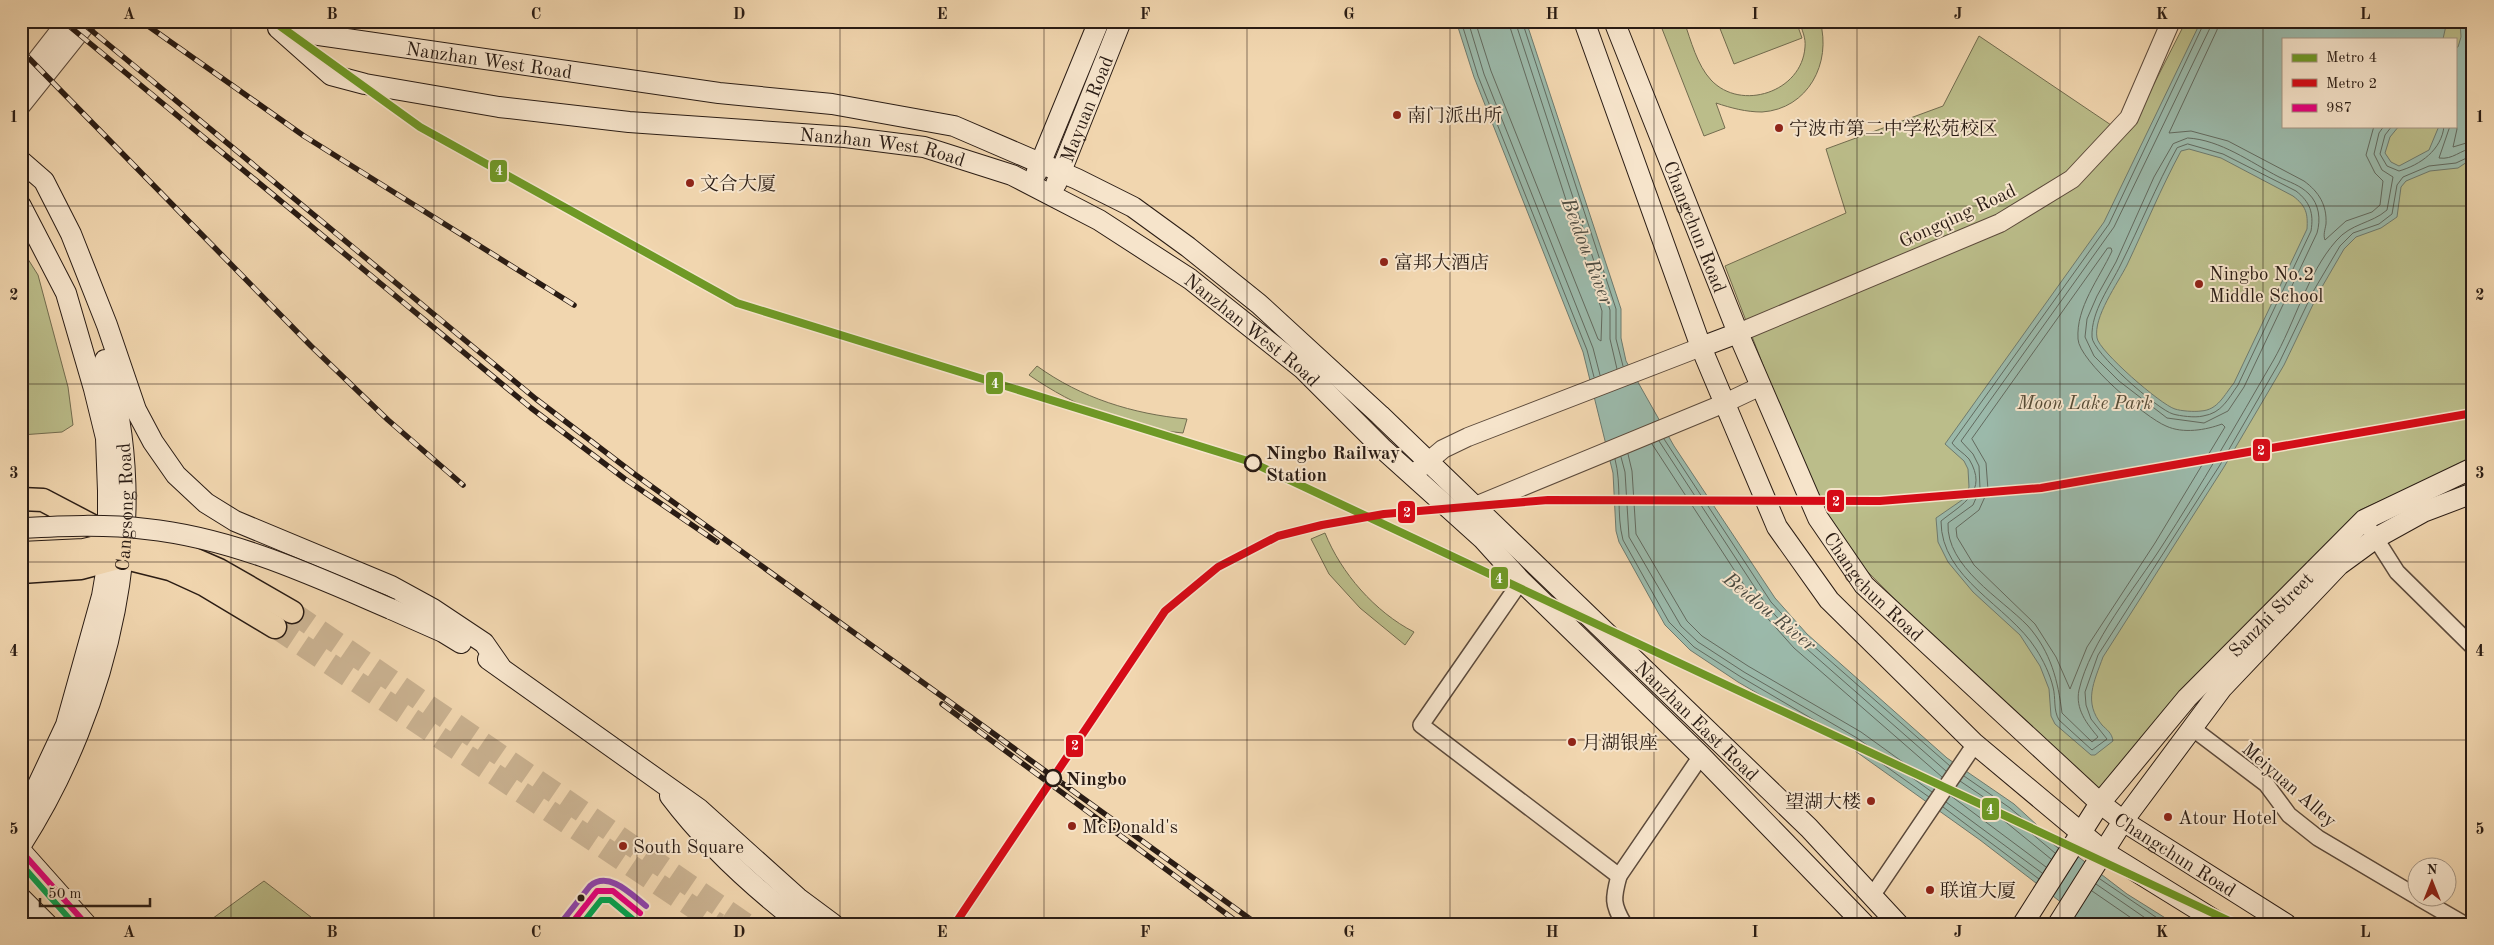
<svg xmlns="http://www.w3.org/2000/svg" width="2494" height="945" font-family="'Old Standard TT','Noto Serif SC',serif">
<rect width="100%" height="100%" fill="#f1d6af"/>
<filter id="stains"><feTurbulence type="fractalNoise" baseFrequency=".004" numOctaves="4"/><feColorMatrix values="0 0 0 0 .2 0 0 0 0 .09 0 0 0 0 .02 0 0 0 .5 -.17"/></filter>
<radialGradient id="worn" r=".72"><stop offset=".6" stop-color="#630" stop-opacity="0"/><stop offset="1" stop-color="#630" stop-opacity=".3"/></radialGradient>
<g fill="#bbbd8a" stroke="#726c4f" fill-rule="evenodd">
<path d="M 1659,21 L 1684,21 C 1691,41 1697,65 1711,80 C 1741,112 1802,92 1805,47 C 1806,38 1802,30 1799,21 L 1820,21 C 1832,63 1808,109 1762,112 C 1746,112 1731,108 1716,103 L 1725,128 L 1704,136 Z"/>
<polygon points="1717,21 1796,21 1802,38 1734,64"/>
<path d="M 2186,21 L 2473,21 L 2473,459 L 2360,510 L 2214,663 L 2097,793 L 1991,697 L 1866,570 L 1824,510 L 1786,425 L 1725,266 L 1846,213 L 1826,149 L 1943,106 L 1979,36 L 2114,127 L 2130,131 ZM 2283,39 L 2455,39 L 2455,126 L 2283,126 Z"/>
<polygon points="21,248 38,275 68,387 73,425 62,432 21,435"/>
<path d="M 1037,366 C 1081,398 1133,414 1187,419 L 1183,433 C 1128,428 1075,407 1029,375 Z"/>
<path d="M 1325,533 C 1341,573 1375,612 1414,632 L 1405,645 L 1360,608 L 1329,574 L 1311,539 Z"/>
<polygon points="264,881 320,924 205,924"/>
</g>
<g fill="#9bb9aa" stroke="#6e7a6e" fill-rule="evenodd">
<polygon points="1456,21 1526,21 1621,309 1621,338 1626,361 1674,446 1775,598 1807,634 1947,758 2014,804 2038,826 2127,894 2175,924 2073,924 2069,921 2075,913 1980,840 1851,748 1738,682 1690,650 1665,625 1619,542 1616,531 1613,473 1583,352 1474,77"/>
<path d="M 2201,21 L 2447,21 L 2443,39 L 2283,39 L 2283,126 L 2399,126 L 2390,137 L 2385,153 L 2391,162 L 2399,166 L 2429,150 L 2439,126 L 2455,126 L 2455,48 L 2458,47 L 2461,37 L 2460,21 L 2473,21 L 2473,158 L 2458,168 L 2430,171 L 2406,181 L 2401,187 L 2397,217 L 2381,228 L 2356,237 L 2344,249 L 2319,292 L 2284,365 L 2224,467 L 2103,657 C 2094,682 2083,702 2102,725 C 2107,730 2112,733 2113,741 L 2095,755 L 2091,755 L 2055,724 L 2051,716 L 2049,689 L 2040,666 L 2020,635 L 1973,592 L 1948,562 L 1938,542 L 1936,518 L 1965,498 L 1969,487 L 1968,469 L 1964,461 L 1945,444 L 2104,222 ZM 2189,149 L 2221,158 L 2293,196 C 2306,206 2308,213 2307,229 L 2234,383 C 2224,395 2218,410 2201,411 C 2194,412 2181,411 2175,409 C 2161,405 2099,351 2097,338 C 2093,317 2118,283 2127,265 C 2145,227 2161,188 2181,151 Z"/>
</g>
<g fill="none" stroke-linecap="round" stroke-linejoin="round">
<g stroke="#626a5f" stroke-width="1">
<polyline points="1461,21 1478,76 1587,350 1594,377"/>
<polyline points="1468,21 1484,74 1593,348 1600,375"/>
<polyline points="1475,21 1491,71 1598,339 1601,341 1602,311 1508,21"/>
<polyline points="1515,21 1610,310 1610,339 1617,369"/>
<polyline points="1522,21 1616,309 1616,339 1623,366"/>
<path d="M 2205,21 L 2109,224 L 1952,443 C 1956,449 1964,453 1969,459 C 1989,492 1962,504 1941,521 C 1941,579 2008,605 2036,649 C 2043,660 2050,674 2053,687 C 2056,698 2053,710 2059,720 L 2092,750 L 2107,739 L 2091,719 L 2086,705 L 2085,692 L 2098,655 L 2220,465 L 2279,363 L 2314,290 L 2340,246 L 2353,233 L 2379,224 L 2392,214 L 2397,185 L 2403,177 L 2429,166 L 2456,163 L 2473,155"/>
<path d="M 2211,21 L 2210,28 L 2114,227 L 1961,441 L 1973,454 L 1979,466 L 1980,489 L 1973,505 L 1948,523 C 1946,567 2001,598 2028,626 C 2051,652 2058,681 2062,713 L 2092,742 L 2098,737 C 2087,724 2075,709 2079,690 C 2090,642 2135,588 2162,546 C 2201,486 2237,423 2273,361 C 2295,323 2307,274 2336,241 C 2351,223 2371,224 2387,210 L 2393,177 L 2382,170 L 2374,154 L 2379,133 L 2384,126"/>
<path d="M 2219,21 L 2217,30 L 2169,133 L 2191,131 L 2228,141 L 2304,181 C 2319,192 2327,205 2326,224 C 2325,230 2323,235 2325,240 L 2346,221 L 2372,212 L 2380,205 L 2383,181 L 2375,173 L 2366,155 L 2374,126"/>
<polyline points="2455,119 2457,129 2453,147 2473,141"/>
<path d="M 2392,126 L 2385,135 L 2380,154 L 2387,166 L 2399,171 C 2420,165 2442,150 2444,126"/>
<path d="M 2450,126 L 2439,158 C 2453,160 2460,150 2473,148"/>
<path d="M 2188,138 C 2221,140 2250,162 2279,177 C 2289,182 2300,185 2309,194 C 2319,204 2321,219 2317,233 L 2244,387 L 2228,411 L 2204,423 L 2167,418 L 2119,381 L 2094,356 L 2085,337 L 2087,319 L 2097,296 L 2116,262 L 2154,177 L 2173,144 Z"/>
<path d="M 2188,144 L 2223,154 L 2296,191 C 2310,202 2314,213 2311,231 L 2238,385 C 2228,399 2222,413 2203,416 C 2195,418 2180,416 2173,414 C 2158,410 2092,352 2092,337 C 2091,311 2110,287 2121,264 C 2140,226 2156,186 2177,148 Z"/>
<path d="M 2108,248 L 2111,248 L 2112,251 C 2099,279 2076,307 2078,339 C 2079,361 2146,418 2166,426 C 2183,434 2206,430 2222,424 L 2225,427 L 2155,543 L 2087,647 L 2070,689 L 2056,657 L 2035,624 L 1974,565 L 1957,537 L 1956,528 L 1979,510 L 1988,490 L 1986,463 L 1972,439 Z"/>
<polyline points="1664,439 1771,602 1803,637 1950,766"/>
<polyline points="1659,441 1767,606 1799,642 1946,771"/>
<polyline points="1652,444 1761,611 1794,648 1942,777"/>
<polyline points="1628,454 1632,471 1636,534 1687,621 1702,636 1748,666 1861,732 1936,786"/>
<polyline points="1621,457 1625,472 1629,537 1681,626 1698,642 1744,672 1857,738 1932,792"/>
<path d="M 1615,459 C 1622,485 1616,514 1623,540 L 1669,622 L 1694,647 L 1741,677 L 1853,743 L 1929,797"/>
<polyline points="1964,776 2010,808 2058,848"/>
<polyline points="1960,781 2007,813 2055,853"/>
<polyline points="1956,787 2002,819 2051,859"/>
<polyline points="1951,796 2046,867"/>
<polyline points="1946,802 2042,873"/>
<polyline points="1943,807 2039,879"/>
<polyline points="2100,879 2166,924"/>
<polyline points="2096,884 2154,924"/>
<polyline points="2092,891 2140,924"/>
</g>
<g stroke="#c9b190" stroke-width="22" stroke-dasharray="22 11" stroke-linecap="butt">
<polyline points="292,612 746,924"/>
<polyline points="275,627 718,924"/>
</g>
<defs>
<g id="minor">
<polyline points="2364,520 2397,572 2473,647"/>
<polyline points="1521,581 1421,725 1619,876 1701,756"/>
<polyline points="2192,728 2266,784 2289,815 2318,838 2416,896"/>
<path d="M 1619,876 C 1613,898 1612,904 1624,924"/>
<polyline points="1872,896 1975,744"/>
<polyline points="2419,898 2464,924"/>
</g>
<g id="tertiary">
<polyline points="21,80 67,21"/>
<polyline points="21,106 89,21"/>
<polyline points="1738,333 2000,223 2072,179 2129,118 2171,21"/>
<polyline points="1412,475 1443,449 1468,437 1701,347"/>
<polyline points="1463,511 1725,403 1761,386"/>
</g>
<g id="secondary">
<path id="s1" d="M 278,21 L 298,32 L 719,93 L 832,104 L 954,126 L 1077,179 L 1133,207 L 1188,247 L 1259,304 L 1380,415 L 1809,828 L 1898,924"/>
<polyline points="1584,21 1701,347 1736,430 1777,527 1829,600 1975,744 2103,851 2221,924"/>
<path id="s2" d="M 1614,21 L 1738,333 L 1818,518 L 1864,585 L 2100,803 L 2123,821 L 2286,924"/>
<path id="s3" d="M 278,28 L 331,75 L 365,84 L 499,107 L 629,122 L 845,137 L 924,147 L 1012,175 L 1099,220 L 1190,279 L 1303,369 L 1383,449 L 1483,539 L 1521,581 L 1701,756 L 1864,924"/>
<polyline points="21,161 44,181 71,234 107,325 136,410 153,442 176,475 206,503 235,521 391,586 433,609 484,643 500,666"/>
<polyline points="1036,174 1099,21"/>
<path id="s4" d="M 1056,184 L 1121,21"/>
<polyline points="21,206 66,293 94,389 106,438 108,491 108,561 102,596 66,725 35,791 21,812"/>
<polyline points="1701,347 1738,333"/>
<polyline points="391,609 443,632 461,643"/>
<polyline points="488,659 699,809 798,898 833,924"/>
<path d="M 670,796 C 707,845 753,887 801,924"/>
<path id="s5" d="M 21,845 C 109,708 155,518 105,360"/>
<polyline points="21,851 86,924"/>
<polyline points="21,898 47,924"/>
<path id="s6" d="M 2023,924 L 2100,803 L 2187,698 L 2364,520 L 2473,468"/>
<polyline points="2058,924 2123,821 2222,688 2339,565 2376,538 2423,512 2473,493"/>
</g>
<g id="primary">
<polyline points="21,499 43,500 123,542 173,550 219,570 292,612"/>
<polyline points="21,572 81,568 122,557 170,569 205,585 275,627"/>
</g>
<polyline id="trunk" points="21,554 84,551 123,542"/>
</defs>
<use href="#minor" stroke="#5c4a3b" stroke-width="18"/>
<use href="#tertiary" stroke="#5c4a3b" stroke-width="20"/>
<use href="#secondary" stroke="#2a1c14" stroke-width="22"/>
<use href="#primary" stroke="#2a1c14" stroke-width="25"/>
<use href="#trunk" stroke="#2a1c14" stroke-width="26"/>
<use href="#minor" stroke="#f6e4cb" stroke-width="15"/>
<use href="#tertiary" stroke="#f6e4cb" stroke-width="18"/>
<use href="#secondary" stroke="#f6e4cb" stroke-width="20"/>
<use href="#primary" stroke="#f1d6af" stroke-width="22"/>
<use href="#trunk" stroke="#f1d6af" stroke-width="24"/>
<defs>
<g id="rail">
<polyline points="63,21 531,408 625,479 717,542"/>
<polyline points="80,21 536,399 633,473 1257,924"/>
<polyline points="141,21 304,136 574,305"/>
<polyline points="21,50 311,346 388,420 463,485"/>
<polyline points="942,704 1240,924"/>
</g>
</defs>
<use href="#rail" stroke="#2a1c14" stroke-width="5.5"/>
<use href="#rail" stroke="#f6e4cb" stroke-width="4" stroke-dasharray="11" stroke-linecap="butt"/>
<defs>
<path id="secondary-bridge" d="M 21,528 C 63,526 105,524 146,529 C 233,538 312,575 391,609"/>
</defs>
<use href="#secondary-bridge" stroke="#2a1c14" stroke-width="22" stroke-linecap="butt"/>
<use href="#secondary-bridge" stroke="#f6e4cb" stroke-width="20"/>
<defs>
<g id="bus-1">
<polyline points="21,851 86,924"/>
<polyline points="571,924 597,891 613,891 640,913"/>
</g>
<g id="bus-2">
<polyline points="21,864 74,924"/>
<polyline points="582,924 601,900 610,900 634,920"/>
</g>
<path id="bus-3" d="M 564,919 L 590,886 C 609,870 632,895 646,906"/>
</defs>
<use href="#bus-1" stroke="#f6e4cb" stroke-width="10"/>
<use href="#bus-2" stroke="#f6e4cb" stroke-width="10"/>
<use href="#bus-3" stroke="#f6e4cb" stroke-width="10"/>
<use href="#bus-1" stroke="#e5007d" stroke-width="6"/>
<use href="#bus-2" stroke="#00a651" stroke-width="6"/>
<use href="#bus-3" stroke="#8e44ad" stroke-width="6"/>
<defs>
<polyline id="metro-1" points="273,21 420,127 737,303 1251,462 2236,924"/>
<polyline id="metro-2" points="955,924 1165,611 1218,567 1278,536 1322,525 1384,514 1548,500 1880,501 2041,488 2473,413"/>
</defs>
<use href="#metro-1" stroke="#f6e4cb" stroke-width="11"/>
<use href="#metro-2" stroke="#f6e4cb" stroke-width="11"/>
<use href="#metro-1" stroke="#6f9926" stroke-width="8"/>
<use href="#metro-2" stroke="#d60b17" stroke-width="8"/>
</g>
<path fill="none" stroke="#2a1c14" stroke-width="1" stroke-opacity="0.55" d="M 231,21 L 231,924M 434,21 L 434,924M 637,21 L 637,924M 840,21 L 840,924M 1044,21 L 1044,924M 1247,21 L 1247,924M 1450,21 L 1450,924M 1654,21 L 1654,924M 1857,21 L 1857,924M 2060,21 L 2060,924M 2263,21 L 2263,924M 21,206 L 2473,206M 21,384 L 2473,384M 21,562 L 2473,562M 21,740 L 2473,740"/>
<g fill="#8f2418" stroke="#f6e4cb" stroke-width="2">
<circle cx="1397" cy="115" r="5"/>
<circle cx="1779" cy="128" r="5"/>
<circle cx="690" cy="183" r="5"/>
<circle cx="1384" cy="262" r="5"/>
<circle cx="2199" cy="284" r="5"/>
<circle cx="1572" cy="742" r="5"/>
<circle cx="1871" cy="801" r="5"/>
<circle cx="2168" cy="817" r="5"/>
<circle cx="1072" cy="826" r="5"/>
<circle cx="623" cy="846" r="5"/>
<circle cx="1930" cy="890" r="5"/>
</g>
<g fill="#f6e4cb" stroke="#2a1c14" stroke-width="2.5">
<circle cx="1253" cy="463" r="8"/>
<circle cx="1053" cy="778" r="8"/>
</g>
<circle fill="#2a1c14" stroke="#f6e4cb" stroke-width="2" cx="581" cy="898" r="4.5"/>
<g text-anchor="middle" stroke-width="4" stroke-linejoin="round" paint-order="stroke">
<g font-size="19" fill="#2a1c14" stroke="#f6e4cb">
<text dy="7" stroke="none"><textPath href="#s1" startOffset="216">Nanzhan West Road</textPath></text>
<text dy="7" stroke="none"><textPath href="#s4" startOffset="81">Mayuan Road</textPath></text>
<text dy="7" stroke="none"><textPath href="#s3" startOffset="628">Nanzhan West Road</textPath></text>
<text transform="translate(1957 215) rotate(-25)" y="7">Gongqing Road</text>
<text dy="7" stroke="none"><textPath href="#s2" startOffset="221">Changchun Road</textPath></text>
<text dy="7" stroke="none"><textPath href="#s3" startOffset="1048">Nanzhan West Road</textPath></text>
<text dy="7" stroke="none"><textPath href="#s5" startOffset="358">Cangsong Road</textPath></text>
<text dy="7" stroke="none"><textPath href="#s2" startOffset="626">Changchun Road</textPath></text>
<text dy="7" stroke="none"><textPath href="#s6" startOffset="398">Sanzhi Street</textPath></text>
<text dy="7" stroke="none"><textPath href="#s1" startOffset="1646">Nanzhan East Road</textPath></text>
<text transform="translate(2290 784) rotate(41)" y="7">Meiyuan Alley</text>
<text dy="7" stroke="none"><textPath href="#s2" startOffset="1031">Changchun Road</textPath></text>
</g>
<g font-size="19" fill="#2a1c14" stroke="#f6e4cb" text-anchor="start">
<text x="1407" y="122">南门派出所</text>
<text x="1789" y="135">宁波市第二中学松苑校区</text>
<text x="700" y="190">文合大厦</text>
<text x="1394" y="269">富邦大酒店</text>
<text x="2209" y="280">Ningbo No.2<tspan x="2209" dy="22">Middle School</tspan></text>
<text x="1582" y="749">月湖银座</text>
<text x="1861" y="808" text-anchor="end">望湖大楼</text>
<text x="2178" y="824">Atour Hotel</text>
<text x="1082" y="833">McDonald's</text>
<text x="633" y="853">South Square</text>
<text x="1940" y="897">联谊大厦</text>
</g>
<g font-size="19" font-style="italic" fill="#564c37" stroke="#f6e4cb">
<text x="2085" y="409">Moon Lake Park</text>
</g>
<g font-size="19" font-weight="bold" fill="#2a1c14" stroke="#f6e4cb" text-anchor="start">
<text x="1266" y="459">Ningbo Railway<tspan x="1266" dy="22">Station</tspan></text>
<text x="1066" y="785">Ningbo</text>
</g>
<g font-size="20" font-style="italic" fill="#4c4b41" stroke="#f6e4cb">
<text transform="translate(1588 251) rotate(69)" y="7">Beidou River</text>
<text transform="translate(1770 611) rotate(39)" y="7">Beidou River</text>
</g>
</g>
<g stroke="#f6e4cb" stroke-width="2">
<rect x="489" y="159" width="19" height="24" rx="5" fill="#6f9926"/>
<rect x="985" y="371" width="19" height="24" rx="5" fill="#6f9926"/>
<rect x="2252" y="438" width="19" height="24" rx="5" fill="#d60b17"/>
<rect x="1826" y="489" width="19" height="24" rx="5" fill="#d60b17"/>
<rect x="1397" y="500" width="19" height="24" rx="5" fill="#d60b17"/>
<rect x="1490" y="566" width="19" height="24" rx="5" fill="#6f9926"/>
<rect x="1065" y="734" width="19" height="24" rx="5" fill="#d60b17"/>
<rect x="1981" y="797" width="19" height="24" rx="5" fill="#6f9926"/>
</g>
<g font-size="14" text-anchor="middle" font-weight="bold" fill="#fff">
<text x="499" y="175">4</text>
<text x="995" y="388">4</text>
<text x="2261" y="455">2</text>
<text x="1836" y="506">2</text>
<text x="1407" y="517">2</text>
<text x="1499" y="583">4</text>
<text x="1075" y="750">2</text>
<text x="1990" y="814">4</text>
</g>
<rect width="2494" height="945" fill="none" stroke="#f1d6af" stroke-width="55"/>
<rect x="2282" y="38" width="175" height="90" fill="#f6e4cb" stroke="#a49482"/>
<rect x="2292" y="54" width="25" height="8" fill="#6f9926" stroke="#a49482"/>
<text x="2326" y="62" font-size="15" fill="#2a1c14">Metro 4</text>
<rect x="2292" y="79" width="25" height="8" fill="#d60b17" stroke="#a49482"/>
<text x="2326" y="88" font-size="15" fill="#2a1c14">Metro 2</text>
<rect x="2292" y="104" width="25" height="8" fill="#e5007d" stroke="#a49482"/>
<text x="2326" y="112" font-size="15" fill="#2a1c14">987</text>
<g transform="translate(2432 882)"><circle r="24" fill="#f6e4cb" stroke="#a49482"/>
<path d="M0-4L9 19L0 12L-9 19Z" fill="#8f2418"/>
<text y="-8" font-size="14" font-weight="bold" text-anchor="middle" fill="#2a1c14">N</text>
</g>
<path d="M40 898v8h110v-8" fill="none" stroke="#2a1c14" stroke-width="2.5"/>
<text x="48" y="898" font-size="15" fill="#2a1c14" stroke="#f6e4cb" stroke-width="4" paint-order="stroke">50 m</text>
<rect x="28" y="28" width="2438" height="890" fill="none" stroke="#2a1c14" stroke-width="2"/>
<g font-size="16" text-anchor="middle" font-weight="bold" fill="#2a1c14">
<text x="129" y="19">A</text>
<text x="332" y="19">B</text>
<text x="536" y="19">C</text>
<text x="739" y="19">D</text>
<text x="942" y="19">E</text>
<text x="1145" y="19">F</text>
<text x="1349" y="19">G</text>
<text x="1552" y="19">H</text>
<text x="1755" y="19">I</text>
<text x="1958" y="19">J</text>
<text x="2162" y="19">K</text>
<text x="2365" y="19">L</text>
<text x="14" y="122">1</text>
<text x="2480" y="122">1</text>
<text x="14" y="300">2</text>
<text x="2480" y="300">2</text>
<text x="14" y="478">3</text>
<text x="2480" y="478">3</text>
<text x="14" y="656">4</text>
<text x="2480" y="656">4</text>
<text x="14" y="834">5</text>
<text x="2480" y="834">5</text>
<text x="129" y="937">A</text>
<text x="332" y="937">B</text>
<text x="536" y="937">C</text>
<text x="739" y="937">D</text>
<text x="942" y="937">E</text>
<text x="1145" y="937">F</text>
<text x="1349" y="937">G</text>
<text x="1552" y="937">H</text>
<text x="1755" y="937">I</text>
<text x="1958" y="937">J</text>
<text x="2162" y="937">K</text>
<text x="2365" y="937">L</text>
</g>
<rect width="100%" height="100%" filter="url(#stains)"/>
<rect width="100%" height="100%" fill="url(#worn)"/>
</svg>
